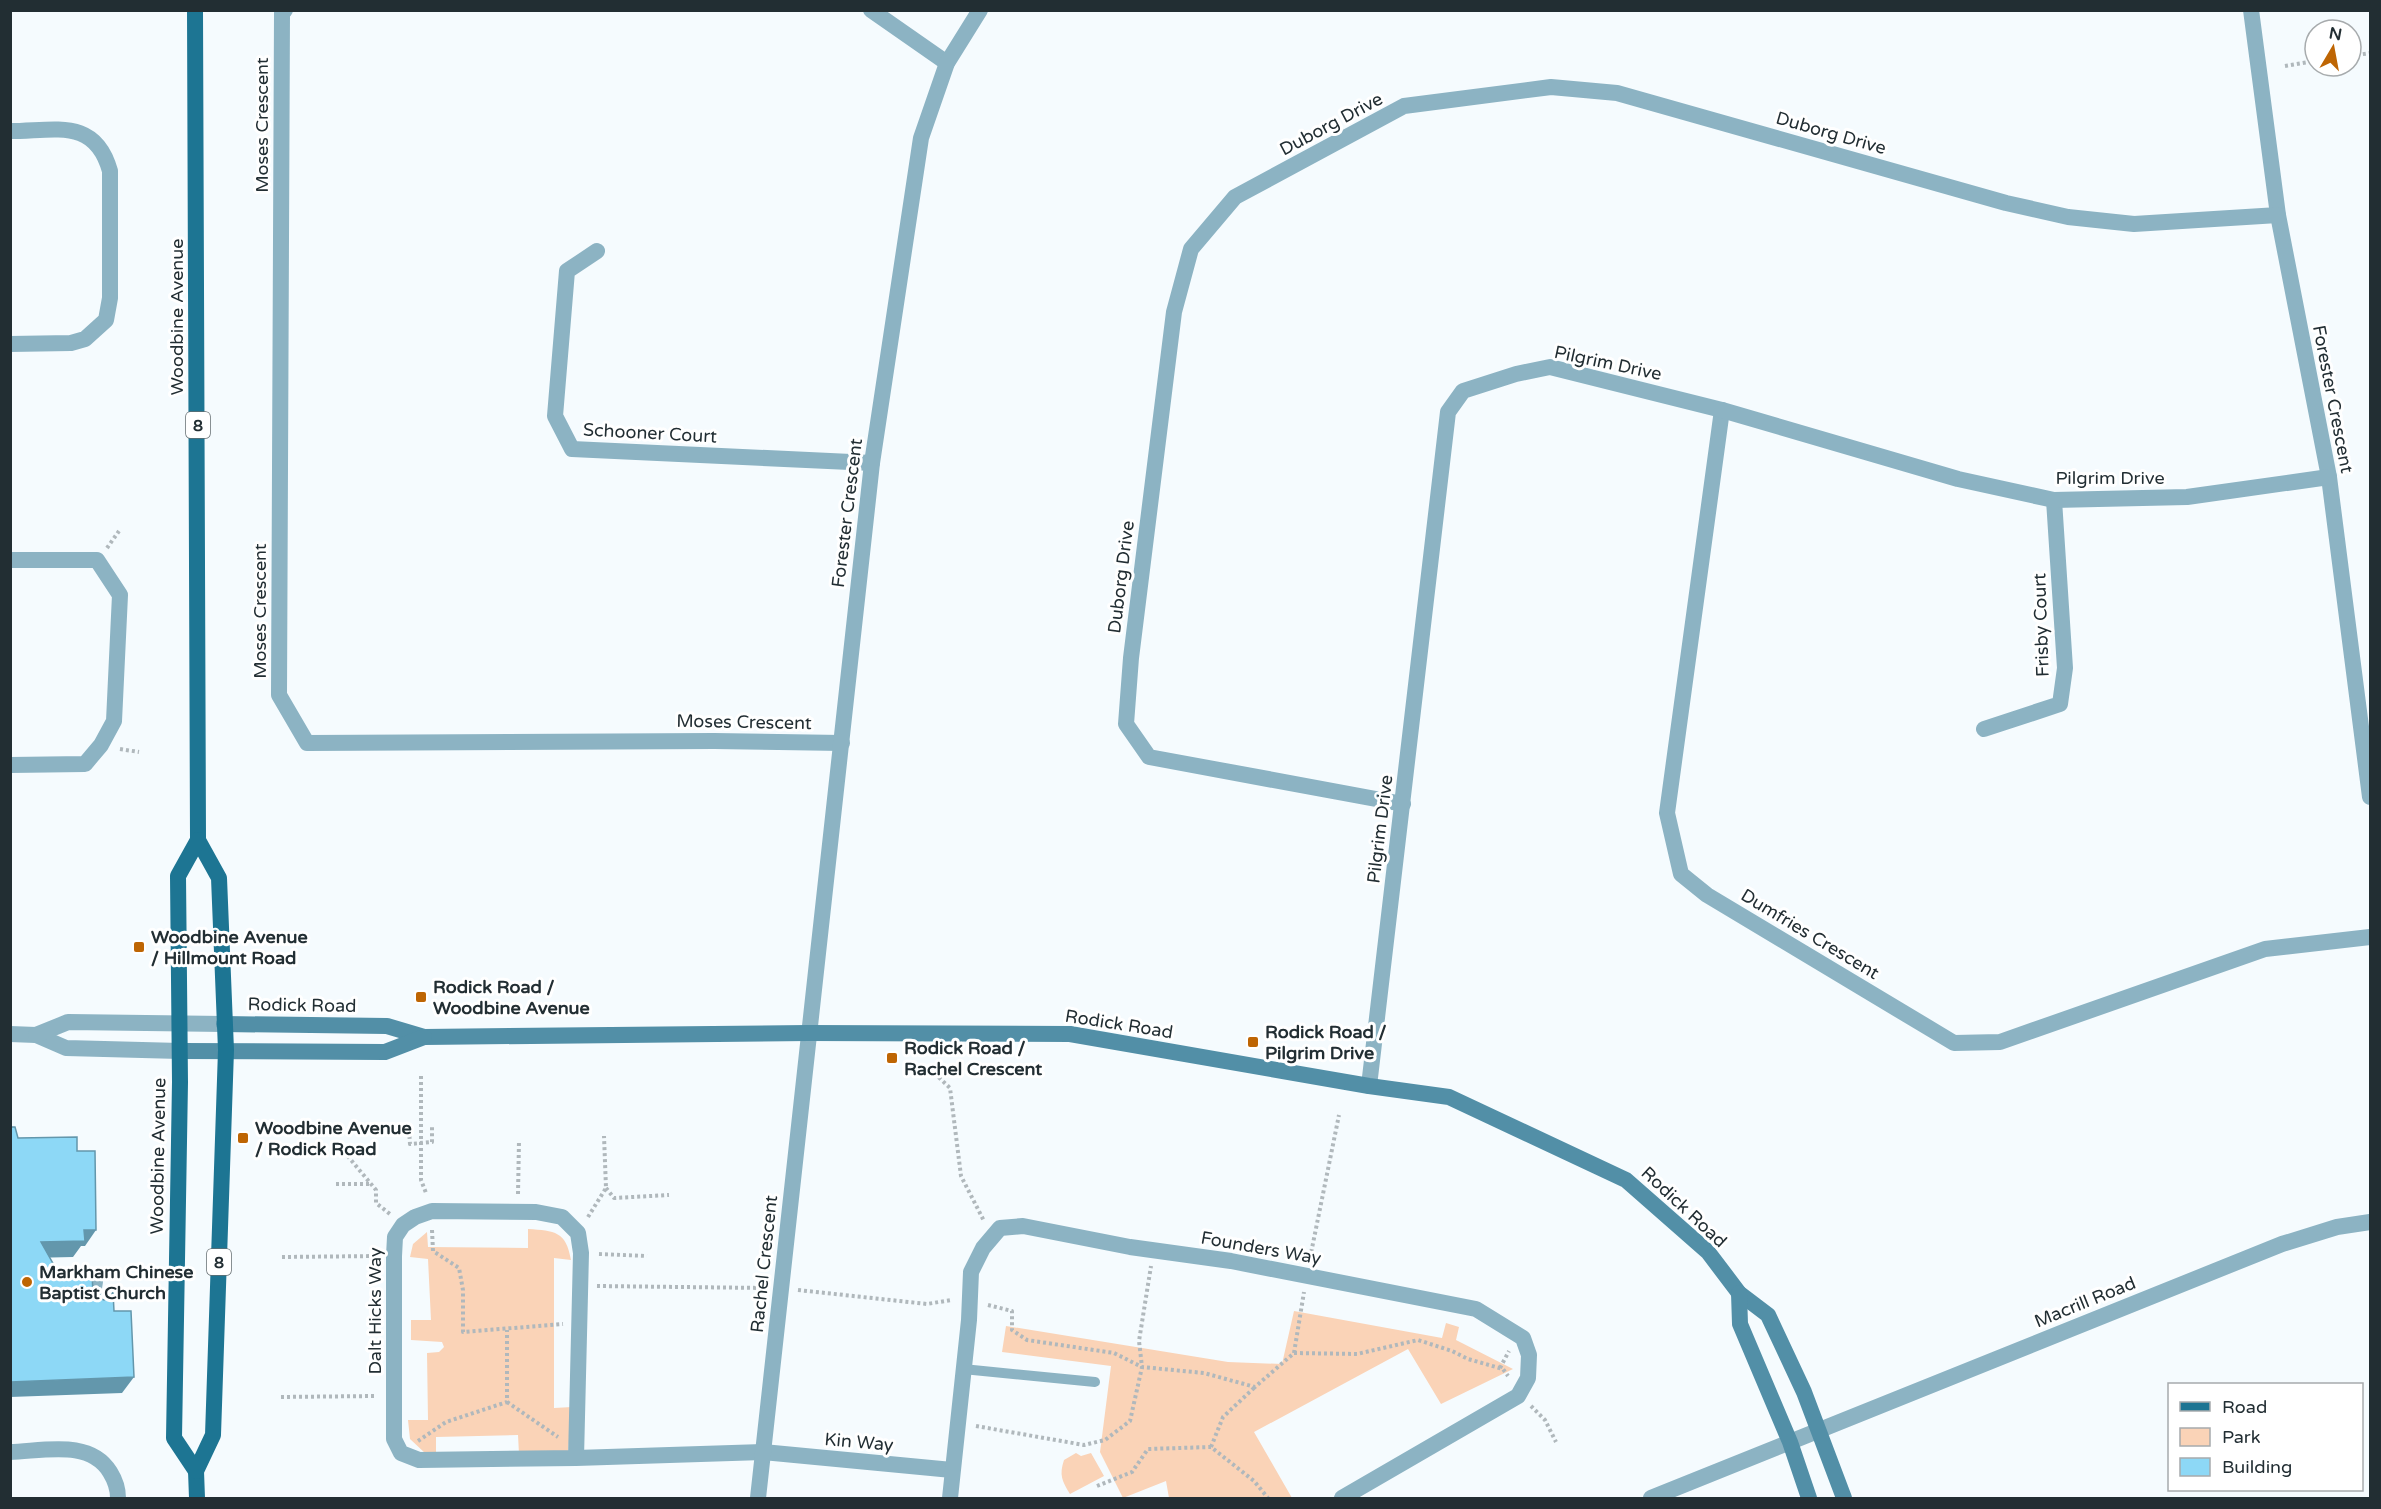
<svg xmlns="http://www.w3.org/2000/svg" width="2381" height="1509" font-family="'Varela Round',sans-serif">
<rect width="100%" height="100%" fill="#f5fbfe"/>
<g fill="#fad3b7">
<path d="M 528,1229 C 555,1231 566,1231 571,1260 L 554,1258 L 554,1408 L 572,1407 L 568,1452 L 519,1454 L 518,1435 L 436,1437 L 436,1456 L 425,1453 L 410,1439 L 408,1420 L 428,1420 L 427,1353 L 439,1352 L 444,1347 L 442,1342 L 411,1340 L 411,1320 L 431,1320 L 428,1259 L 410,1257 L 413,1244 L 427,1232 L 428,1247 L 528,1248 Z"/>
<polygon points="1294,1311 1442,1338 1446,1323 1459,1327 1456,1340 1513,1369 1441,1404 1408,1349 1254,1432 1292,1498 1169,1498 1166,1481 1123,1498 1100,1452 1111,1366 1002,1352 1006,1326 1228,1362 1282,1364"/>
<path d="M 1076,1453 L 1081,1456 L 1091,1453 L 1104,1476 L 1070,1494 C 1062,1481 1059,1475 1064,1460 Z"/>
</g>
<g fill="none" stroke-linecap="round" stroke-linejoin="round">
<g stroke="#b0b8bc" stroke-width="4" stroke-dasharray="3 3" stroke-linecap="butt">
<polyline points="2351,56 2370,53"/>
<polyline points="2285,66 2315,61"/>
<polyline points="107,548 119,531"/>
<polyline points="120,749 139,752"/>
<polyline points="930,1069 950,1088 961,1176 984,1221"/>
<polyline points="421,1076 421,1180 426,1193"/>
<polyline points="409,1130 410,1144 432,1142 432,1127"/>
<polyline points="336,1142 376,1190 376,1203 390,1214"/>
<polyline points="336,1184 371,1184"/>
<polyline points="606,1188 614,1198 669,1195"/>
<polyline points="518,1194 519,1141"/>
<polyline points="588,1217 606,1188 604,1136"/>
<polyline points="432,1230 433,1251 459,1268 463,1290 463,1332 563,1324"/>
<polyline points="599,1254 647,1256"/>
<polyline points="282,1257 378,1256"/>
<polyline points="1310,1258 1339,1115"/>
<polyline points="597,1286 764,1288"/>
<polyline points="798,1290 927,1304 951,1300"/>
<polyline points="988,1305 1012,1311 1012,1330 1027,1340 1114,1353 1142,1367 1204,1373 1255,1387 1294,1353 1304,1292"/>
<polyline points="1294,1353 1357,1354 1418,1340 1452,1351 1468,1359 1503,1369 1508,1376"/>
<polyline points="1500,1368 1509,1351"/>
<polyline points="281,1397 376,1396"/>
<polyline points="507,1402 558,1437"/>
<polyline points="1531,1406 1545,1420 1556,1442"/>
<polyline points="976,1426 1084,1445 1105,1440 1130,1421 1142,1367 1139,1341 1151,1266"/>
<polyline points="418,1441 446,1422 507,1402 507,1330"/>
<polyline points="1211,1447 1223,1417 1255,1387"/>
<polyline points="1097,1486 1132,1472 1148,1449 1211,1447 1254,1481 1268,1498"/>
</g>
<g stroke="#8cb3c3" stroke-width="10">
<polyline points="94,1306 98,1282"/>
<polyline points="963,1369 1095,1382"/>
</g>
<g stroke="#8cb3c3" stroke-width="16">
<polyline points="285,10 282,13 279,695 307,743 714,741 842,743"/>
<polyline points="871,10 947,63"/>
<polyline points="2251,10 2278,215 2329,477 2370,797"/>
<path d="M 10,131 C 55,131 95,117 110,171 L 110,298 L 106,320 L 85,339 L 71,343 L 10,344"/>
<polyline points="597,251 567,271 555,416 572,449 872,463"/>
<polyline points="1722,410 1667,813 1681,874 1707,895 1954,1043 2000,1042 2265,949 2370,937"/>
<polyline points="10,560 97,560 120,595 114,721 101,745 85,764 10,765"/>
<polyline points="1984,729 2060,704 2065,668 2054,500"/>
<polyline points="1403,804 1149,757 1126,724 1131,658 1174,312 1191,249 1235,197 1404,106 1551,87 1617,93 2006,203 2068,217 2134,224 2278,215"/>
<polyline points="10,1034 36,1035 66,1048 180,1051"/>
<polyline points="36,1035 68,1022 224,1024"/>
<polyline points="1369,1086 1448,412 1463,391 1516,374 1550,367 1722,410 1958,479 2054,500 2187,497 2329,477"/>
<path d="M 10,1452 C 44,1451 90,1439 110,1472 C 115,1480 118,1489 118,1498"/>
<polyline points="576,1458 581,1253 578,1233 562,1217 536,1212 432,1211 415,1217 403,1225 395,1237 394,1256 394,1439 401,1453 419,1460 576,1458 763,1452 952,1470"/>
<polyline points="758,1498 872,463 921,138 947,63 980,10"/>
<polyline points="950,1498 969,1320 971,1272 983,1248 1000,1228 1023,1226 1130,1247 1231,1261 1476,1309 1523,1338 1529,1355 1528,1378 1518,1396 1342,1498"/>
<polyline points="1651,1498 1790,1442"/>
</g>
<polyline stroke="#8cb3c3" stroke-width="16" points="1790,1442 2282,1244 2337,1227 2370,1222"/>
<g stroke="#528fa7" stroke-width="16">
<polyline points="224,1024 387,1026 424,1037 808,1033 1070,1034 1369,1086 1449,1097 1626,1180 1708,1252 1739,1293 1768,1315 1804,1392 1844,1498"/>
<polyline points="180,1051 385,1052 424,1037"/>
<polyline points="1739,1293 1740,1324 1790,1442 1809,1498"/>
</g>
<g stroke="#1d7593" stroke-width="16">
<polyline points="195,10 198,840 219,878 226,1050 213,1435 196,1471 197,1498"/>
<polyline points="196,1471 174,1438 180,1082 178,876 198,840"/>
</g>
</g>
<g fill="#6397ac">
<polygon points="84,1230 96,1230 85,1246 81,1246 73,1257 29,1258 41,1242"/>
<polygon points="134,1377 122,1393 10,1397 10,1382"/>
</g>
<polygon fill="#8dd8f6" stroke="#6397ac" stroke-width="1.5" points="10,1127 15,1127 18,1138 77,1137 77,1151 95,1151 96,1230 84,1230 85,1241 41,1242 59,1274 92,1273 93,1294 97,1294 99,1298 104,1300 110,1298 113,1292 114,1311 131,1311 134,1377 10,1382"/>
<g fill="#be6503" stroke="#fff" stroke-width="2">
<rect x="133" y="941" width="12" height="12" rx="3"/>
<rect x="415" y="991" width="12" height="12" rx="3"/>
<rect x="1247" y="1036" width="12" height="12" rx="3"/>
<rect x="886" y="1052" width="12" height="12" rx="3"/>
<rect x="237" y="1132" width="12" height="12" rx="3"/>
<circle cx="27" cy="1282" r="6"/>
</g>
<g text-anchor="middle" stroke-width="6" stroke-linejoin="round" paint-order="stroke">
<g fill="#fff" stroke="#646d70" stroke-width="1.5">
<rect x="186" y="412" width="24" height="26" rx="4.5"/>
<rect x="207" y="1249" width="24" height="26" rx="4.5"/>
</g>
<g font-size="16" font-weight="bold" fill="#222e33">
<text x="198" y="431">8</text>
<text x="219" y="1268">8</text>
</g>
<g font-size="18" fill="#222e33" stroke="#fff">
<text transform="translate(1331 124) rotate(-28)" y="6">Duborg Drive</text>
<text transform="translate(262 125) rotate(-90)" y="6">Moses Crescent</text>
<text transform="translate(1831 133) rotate(16)" y="6">Duborg Drive</text>
<text transform="translate(177 317) rotate(-90)" y="6">Woodbine Avenue</text>
<text transform="translate(1608 363) rotate(12)" y="6">Pilgrim Drive</text>
<text transform="translate(2333 399) rotate(79)" y="6">Forester Crescent</text>
<text transform="translate(650 433) rotate(3)" y="6">Schooner Court</text>
<text x="2110" y="484">Pilgrim Drive</text>
<text transform="translate(847 513) rotate(-83)" y="6">Forester Crescent</text>
<text transform="translate(1121 577) rotate(-83)" y="6">Duborg Drive</text>
<text transform="translate(260 611) rotate(-90)" y="6">Moses Crescent</text>
<text transform="translate(2041 625) rotate(-92)" y="6">Frisby Court</text>
<text transform="translate(744 722) rotate(1)" y="6">Moses Crescent</text>
<text transform="translate(1380 829) rotate(-83)" y="6">Pilgrim Drive</text>
<text transform="translate(1810 934) rotate(31)" y="6">Dumfries Crescent</text>
<text transform="translate(302 1005) rotate(1)" y="6">Rodick Road</text>
<text transform="translate(1119 1024) rotate(9)" y="6">Rodick Road</text>
<text transform="translate(158 1156) rotate(-89)" y="6">Woodbine Avenue</text>
<text transform="translate(1684 1207) rotate(43)" y="6">Rodick Road</text>
<text transform="translate(1261 1248) rotate(10)" y="6">Founders Way</text>
<text transform="translate(764 1264) rotate(-84)" y="6">Rachel Crescent</text>
<text transform="translate(2085 1302) rotate(-22)" y="6">Macrill Road</text>
<text transform="translate(375 1311) rotate(-90)" y="6">Dalt Hicks Way</text>
<text transform="translate(859 1442) rotate(5)" y="6">Kin Way</text>
</g>
<g font-size="18" font-weight="bold" fill="#222e33" stroke="#fff" text-anchor="start">
<text x="151" y="943">Woodbine Avenue<tspan x="151" dy="21">/ Hillmount Road</tspan></text>
<text x="433" y="993">Rodick Road /<tspan x="433" dy="21">Woodbine Avenue</tspan></text>
<text x="1265" y="1038">Rodick Road /<tspan x="1265" dy="21">Pilgrim Drive</tspan></text>
<text x="904" y="1054">Rodick Road /<tspan x="904" dy="21">Rachel Crescent</tspan></text>
<text x="255" y="1134">Woodbine Avenue<tspan x="255" dy="21">/ Rodick Road</tspan></text>
<text x="39" y="1278">Markham Chinese<tspan x="39" dy="21">Baptist Church</tspan></text>
</g>
</g>
<rect width="2381" height="1509" fill="none" stroke="#222e33" stroke-width="24"/>
<rect x="2168" y="1383" width="195" height="108" fill="#ffffff" stroke="#a7abad" stroke-width="1.5"/>
<rect x="2180" y="1402" width="30" height="9" fill="#1d7593" stroke="#a7abad" stroke-width="1.5"/>
<text x="2222" y="1413" font-size="18" fill="#222e33">Road</text>
<rect x="2180" y="1428" width="30" height="18" fill="#fad3b7" stroke="#a7abad" stroke-width="1.5"/>
<text x="2222" y="1443" font-size="18" fill="#222e33">Park</text>
<rect x="2180" y="1458" width="30" height="18" fill="#8dd8f6" stroke="#a7abad" stroke-width="1.5"/>
<text x="2222" y="1473" font-size="18" fill="#222e33">Building</text>
<g transform="translate(2333 48) rotate(10)"><circle r="28" fill="#ffffff" stroke="#a7abad" stroke-width="1.5"/>
<path d="M0-4.5L10 22L0 15L-10 22Z" fill="#be6503"/>
<text y="-9" font-size="16" font-weight="bold" text-anchor="middle" fill="#222e33">N</text>
</g>
</svg>
